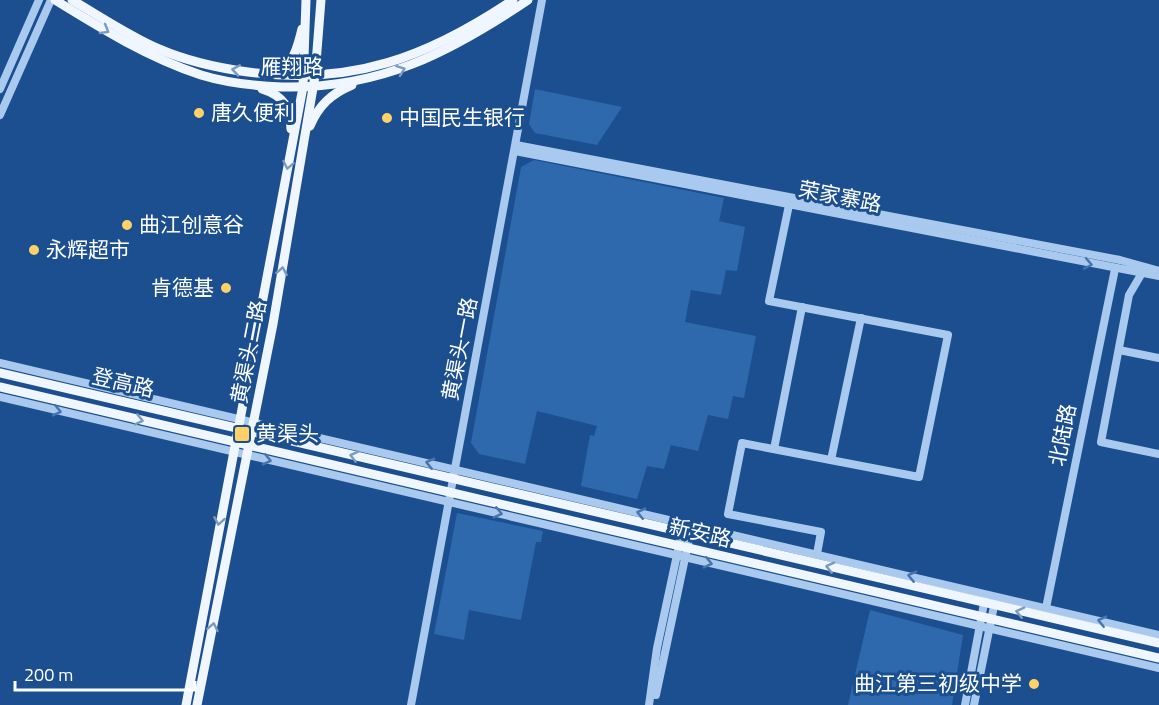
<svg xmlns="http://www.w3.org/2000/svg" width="1159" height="705" font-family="'Titillium Web','Noto Sans SC',sans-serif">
<rect width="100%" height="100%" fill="#1b4f8f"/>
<g fill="#2e69ad">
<polygon points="535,89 622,107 597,145 535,133 529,124"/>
<polygon points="534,160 724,198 719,221 745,227 737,271 726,270 721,295 691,290 685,322 756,336 744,398 733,396 728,419 708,415 698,451 671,445 664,469 647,466 637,499 581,486 590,435 594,436 597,426 537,411 525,464 479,454 471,443 521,167"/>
<polygon points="457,513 543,531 541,542 536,542 521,620 469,610 464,640 434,634"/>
<polygon points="870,610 963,635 952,705 848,705"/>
</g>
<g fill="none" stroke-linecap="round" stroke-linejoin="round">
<g stroke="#a9c9ee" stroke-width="8">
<polyline points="0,89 39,0"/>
<polyline points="0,115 51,0"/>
<polyline points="516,145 1120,260 1159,271"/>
<polyline points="515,151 1159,276"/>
<polyline points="789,205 769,301 948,335 919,477 742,443 728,514 821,532 817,554"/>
<polyline points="1142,273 1129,295 1101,442 1159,454"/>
<polyline points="1119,350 1159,358"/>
<polyline points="0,363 1159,635"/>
<polyline points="0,397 1159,668"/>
<polyline points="774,449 802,307"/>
<polyline points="831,460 861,318"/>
<polyline points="1046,608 1115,269"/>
<polyline points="656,695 691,530"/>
<polyline points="411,705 542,0"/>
<polyline points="649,705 657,648 683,527"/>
<polyline points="965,705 985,598"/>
<polyline points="974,705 995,601"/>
</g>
<g stroke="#f0f6ff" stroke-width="9">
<path d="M 55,0 C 102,29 149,58 201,75 C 227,83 255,86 282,87 C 380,89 449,53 528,0"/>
<path d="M 72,0 C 101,17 129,36 159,49 C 187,61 218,68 248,72 C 352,86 428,57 513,0"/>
<path d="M 266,71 C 295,64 295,56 302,29"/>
<path d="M 262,89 C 284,96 290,107 291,129"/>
<path d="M 310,126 C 319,105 331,94 352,85"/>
<polyline points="0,373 1159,643"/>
<polyline points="0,387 1159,658"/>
<polyline points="186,705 303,87 306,0"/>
<polyline points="197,705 273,324 315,76 321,0"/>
</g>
</g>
<defs><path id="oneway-chevron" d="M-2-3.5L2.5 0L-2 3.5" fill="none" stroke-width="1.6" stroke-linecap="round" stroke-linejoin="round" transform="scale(1.5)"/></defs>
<g stroke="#7b9ac1">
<use href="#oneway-chevron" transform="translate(105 30) rotate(31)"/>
<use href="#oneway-chevron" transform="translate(236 70) rotate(-171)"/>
<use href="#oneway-chevron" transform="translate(401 70) rotate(-20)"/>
<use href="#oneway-chevron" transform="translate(288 165) rotate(101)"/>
<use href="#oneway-chevron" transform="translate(282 271) rotate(-80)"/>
<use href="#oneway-chevron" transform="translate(139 420) rotate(13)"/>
<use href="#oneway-chevron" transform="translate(354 456) rotate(-166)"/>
<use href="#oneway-chevron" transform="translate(219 521) rotate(100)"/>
<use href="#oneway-chevron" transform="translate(830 567) rotate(-167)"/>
<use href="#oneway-chevron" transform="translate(1020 612) rotate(-167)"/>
<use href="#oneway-chevron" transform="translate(213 627) rotate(-79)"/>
</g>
<g stroke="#4674ac">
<use href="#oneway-chevron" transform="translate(1088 264) rotate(11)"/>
<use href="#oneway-chevron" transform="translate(57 411) rotate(13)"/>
<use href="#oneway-chevron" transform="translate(267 460) rotate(13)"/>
<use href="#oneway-chevron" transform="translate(430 463) rotate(-167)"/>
<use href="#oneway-chevron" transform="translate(498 513) rotate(13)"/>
<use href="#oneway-chevron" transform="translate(641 513) rotate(-167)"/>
<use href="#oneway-chevron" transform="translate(708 563) rotate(13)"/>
<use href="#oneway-chevron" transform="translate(912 576) rotate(-167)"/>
<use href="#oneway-chevron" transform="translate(1102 621) rotate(-167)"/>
</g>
<g fill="#ffd166" stroke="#1b4f8f" stroke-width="2">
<circle cx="199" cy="113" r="6"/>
<circle cx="387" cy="118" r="6"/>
<circle cx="127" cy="225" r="6"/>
<circle cx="34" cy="250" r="6"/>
<circle cx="226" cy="288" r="6"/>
<rect x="234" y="426" width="16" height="16" rx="3"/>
<circle cx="1034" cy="684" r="6"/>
</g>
<g text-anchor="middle" stroke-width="6" stroke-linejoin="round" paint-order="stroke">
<g font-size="21" fill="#fff" stroke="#1b4f8f">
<text x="292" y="74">雁翔路</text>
<text transform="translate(840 197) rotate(11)" y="7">荣家寨路</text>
<text transform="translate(460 349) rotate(-79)" y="7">黄渠头一路</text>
<text transform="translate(249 352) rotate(-79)" y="7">黄渠头二路</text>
<text transform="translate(123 383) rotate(13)" y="7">登高路</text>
<text transform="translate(1063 435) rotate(-79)" y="7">北陆路</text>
<text transform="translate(700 533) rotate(13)" y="7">新安路</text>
</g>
<g font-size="21" fill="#fff" stroke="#1b4f8f" text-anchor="start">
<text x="211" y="120">唐久便利</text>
<text x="399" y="125">中国民生银行</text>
<text x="139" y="232">曲江创意谷</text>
<text x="46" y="257">永辉超市</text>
<text x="214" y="295" text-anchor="end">肯德基</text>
<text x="256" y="441">黄渠头</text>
<text x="1022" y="691" text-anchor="end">曲江第三初级中学</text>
</g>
</g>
<path d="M15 681v9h180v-9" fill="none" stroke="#ffffff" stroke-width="3"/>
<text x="24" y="681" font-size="18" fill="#ffffff" stroke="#1b4f8f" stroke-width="4.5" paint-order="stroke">200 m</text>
</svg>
